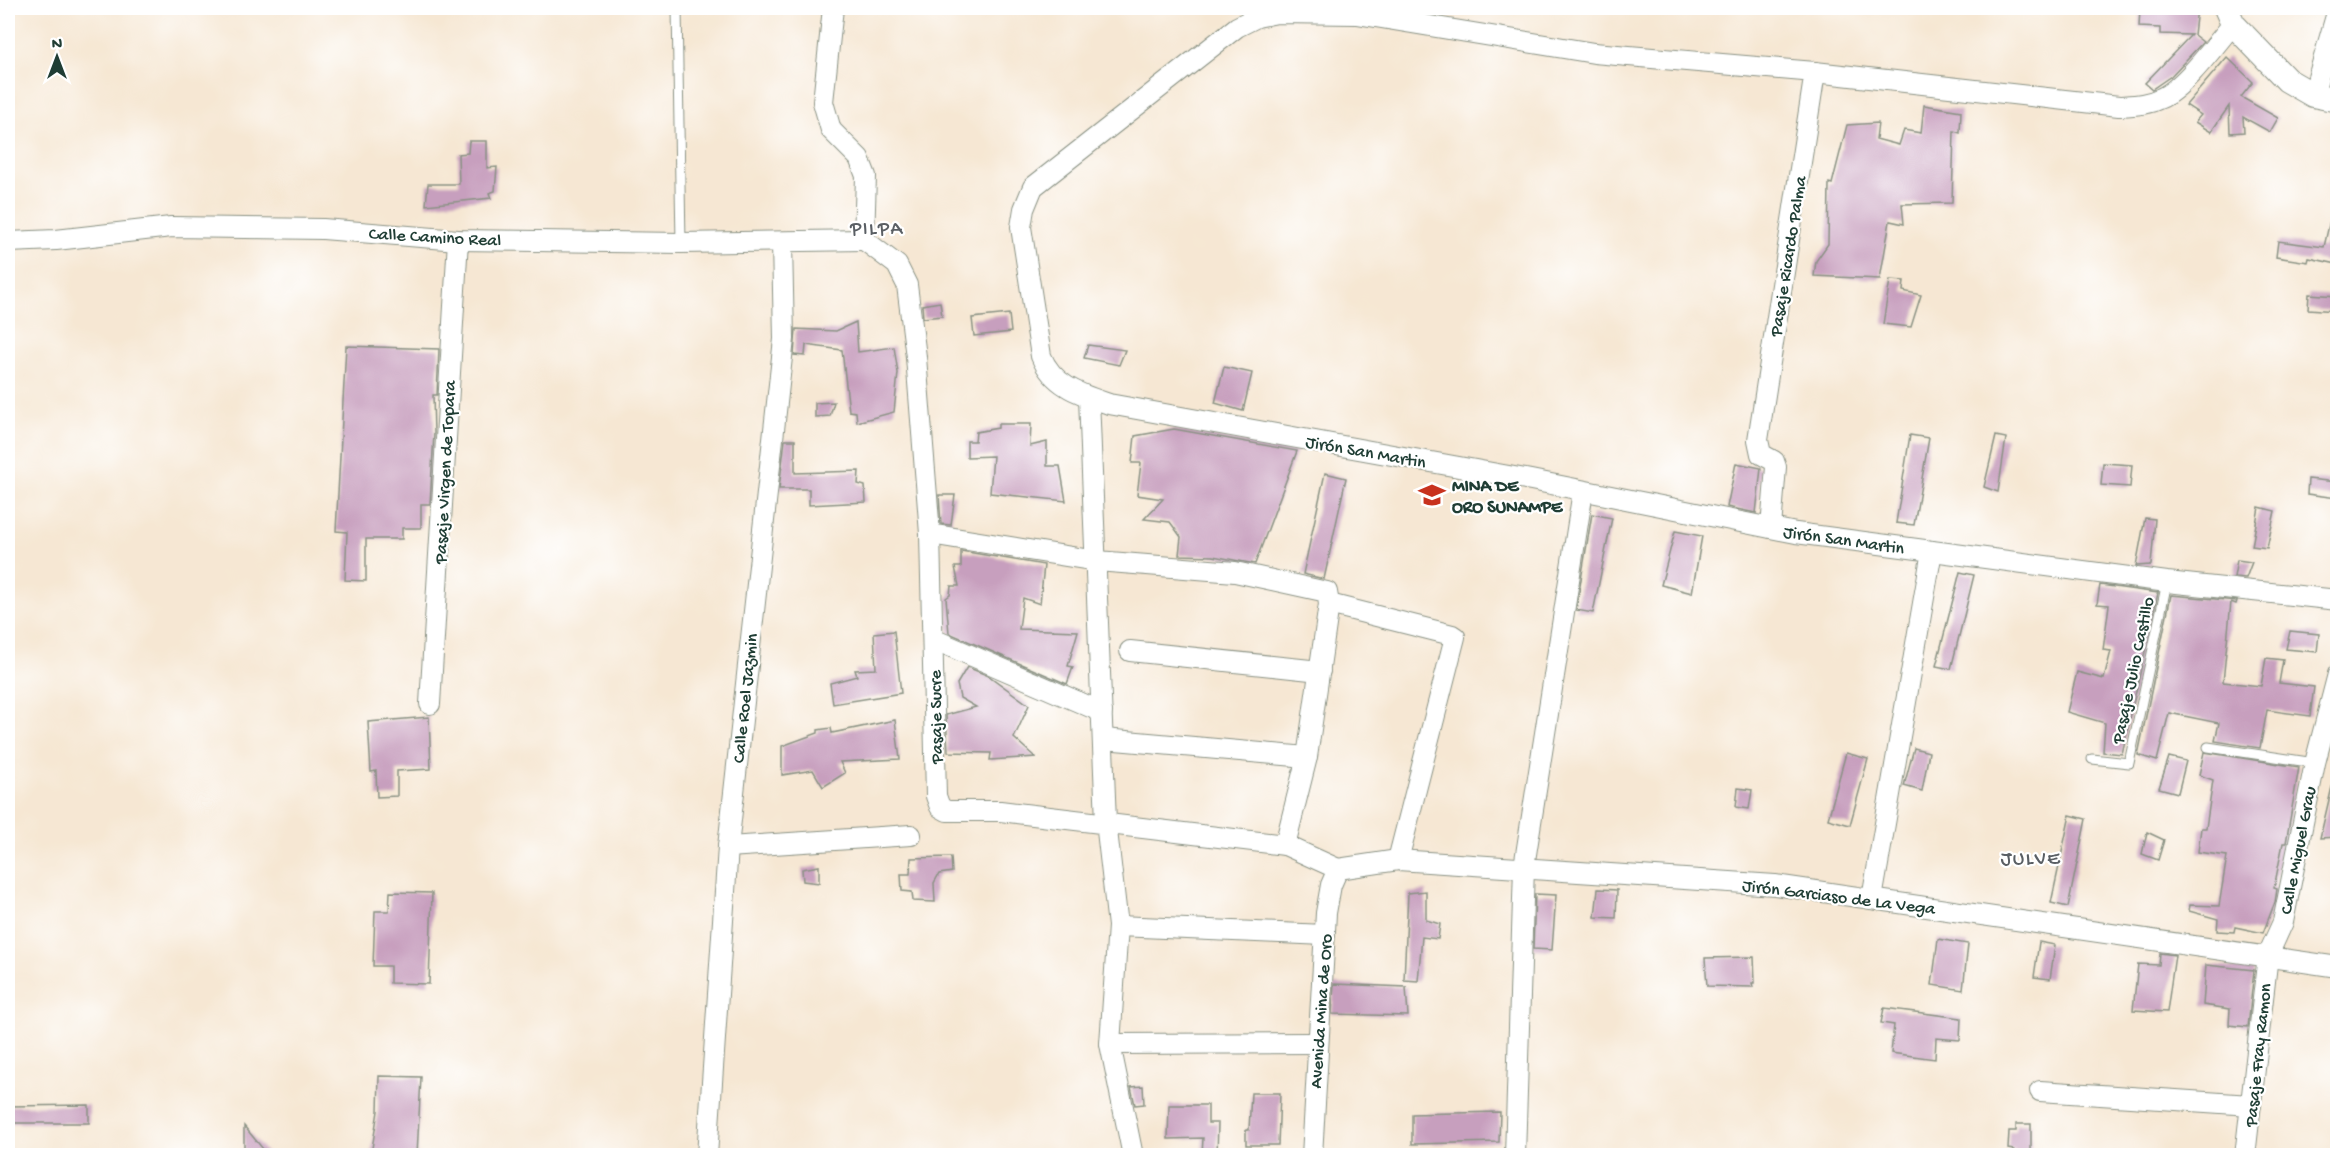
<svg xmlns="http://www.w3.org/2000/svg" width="2345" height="1163" font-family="'Gochi Hand',sans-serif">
<rect width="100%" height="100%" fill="#fff"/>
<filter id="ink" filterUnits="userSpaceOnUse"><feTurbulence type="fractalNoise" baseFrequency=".0167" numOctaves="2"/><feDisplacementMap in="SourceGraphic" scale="12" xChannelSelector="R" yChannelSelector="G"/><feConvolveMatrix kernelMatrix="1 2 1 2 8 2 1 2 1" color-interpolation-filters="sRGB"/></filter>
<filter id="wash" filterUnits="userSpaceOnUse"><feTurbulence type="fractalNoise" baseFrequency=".008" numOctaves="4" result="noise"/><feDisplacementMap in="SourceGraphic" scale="24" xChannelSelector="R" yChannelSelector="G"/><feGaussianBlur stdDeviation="1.35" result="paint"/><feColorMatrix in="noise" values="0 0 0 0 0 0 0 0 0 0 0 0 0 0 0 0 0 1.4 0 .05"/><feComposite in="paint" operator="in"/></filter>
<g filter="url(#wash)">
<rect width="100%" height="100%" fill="#f6e7d3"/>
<g id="blocks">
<g fill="#c79fbe">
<polygon points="2140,8 2197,8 2194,35 2203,42 2171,76 2152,89 2145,83 2191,35 2160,34 2160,28 2139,27"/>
<polygon points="2227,57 2253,82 2241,97 2278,118 2270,132 2243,117 2244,132 2230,133 2229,106 2211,132 2195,122 2201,115 2186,105"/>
<polygon points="1924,105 1961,111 1960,133 1954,131 1952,203 1902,204 1904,224 1890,221 1880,279 1814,276 1816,261 1828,244 1829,183 1832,184 1847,125 1878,123 1876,139 1899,145 1904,130 1921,133"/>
<polygon points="469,141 487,141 487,168 497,167 495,191 489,193 491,198 426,205 428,184 459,184 458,154 468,153"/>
<polygon points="2331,216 2337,216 2337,264 2309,258 2308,262 2276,257 2278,241 2324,247"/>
<polygon points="1890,280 1904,281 1903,291 1921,295 1911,327 1883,324"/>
<polygon points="2309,294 2337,296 2337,311 2308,309"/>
<polygon points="940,302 942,316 923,318 922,305"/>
<polygon points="1009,314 1011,332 974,336 972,318"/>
<polygon points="856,322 858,352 894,347 898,373 894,412 857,422 856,412 849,411 842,350 806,345 805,356 794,355 796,329 836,331"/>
<polygon points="1088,345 1125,350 1119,365 1084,358"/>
<polygon points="346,346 439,349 437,395 433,395 434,433 430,504 421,504 421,528 402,528 402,539 366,539 366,581 345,580 347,532 336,531"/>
<polygon points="1224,367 1252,373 1243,411 1215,403"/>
<polygon points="834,402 830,416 815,417 815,403"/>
<polygon points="998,424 1031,424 1030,446 1047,442 1047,466 1060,466 1066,501 990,493 993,456 967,457 967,441 975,441 976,432 998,428"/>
<polygon points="1174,429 1297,451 1255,564 1213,556 1179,555 1181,537 1170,522 1144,519 1163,499 1137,495 1141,463 1132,463 1135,436"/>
<polygon points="1910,435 1929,438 1914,525 1896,523"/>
<polygon points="1996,436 2006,438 1998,492 1984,487"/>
<polygon points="785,440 795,440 795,473 859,471 858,484 865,486 866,502 809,505 809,489 779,489"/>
<polygon points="1736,463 1761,468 1756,513 1727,507"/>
<polygon points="2103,463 2132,465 2130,487 2101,485"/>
<polygon points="1325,473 1346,478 1324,579 1303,574"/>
<polygon points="2308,479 2337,482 2337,498 2307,494"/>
<polygon points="939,495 955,495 951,525 941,524"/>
<polygon points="2259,507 2275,511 2267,548 2252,546"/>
<polygon points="1592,514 1612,518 1593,613 1576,610"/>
<polygon points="2145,518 2155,519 2151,565 2136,566"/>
<polygon points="1675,531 1702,536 1692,593 1661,585"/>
<polygon points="961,551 1044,565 1040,604 1023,598 1019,629 1078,631 1068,666 1073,667 1067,684 949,633 946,598 950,595 951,586 959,586 955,567 961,567"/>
<polygon points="2237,560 2252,562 2246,578 2234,577"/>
<polygon points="1960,572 1974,575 1951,669 1936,666"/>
<polygon points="2100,585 2158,593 2122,754 2103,752 2105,723 2067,712 2077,672 2104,679 2111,651 2103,650 2109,605 2097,604"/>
<polygon points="2171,595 2237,601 2236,604 2231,602 2223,682 2261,686 2266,658 2283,660 2279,683 2314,687 2310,716 2267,710 2260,748 2215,741 2219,723 2169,713 2157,761 2138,755"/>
<polygon points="894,631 901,693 833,704 830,683 857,676 855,670 876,669 874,633"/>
<polygon points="2290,631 2319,634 2317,652 2286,649"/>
<polygon points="967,667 989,676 1029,705 1014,738 1035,757 990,760 991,753 948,752 946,715 976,707 960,698 957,684"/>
<polygon points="429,717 431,769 397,771 397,796 377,797 376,771 371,772 368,722"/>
<polygon points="895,720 900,759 840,762 845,773 823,787 813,770 782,775 782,746 818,733 818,730 831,728 832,733"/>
<polygon points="1914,748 1929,752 1922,791 1904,786"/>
<polygon points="2204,752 2299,767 2286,843 2283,843 2274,888 2277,889 2275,902 2263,933 2235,927 2234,932 2217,931 2218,919 2189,911 2190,905 2219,906 2227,856 2198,852 2201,828 2206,828 2213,780 2199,775"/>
<polygon points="1846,753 1868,759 1850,825 1828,819"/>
<polygon points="2169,757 2186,761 2178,793 2159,788"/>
<polygon points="2332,787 2337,788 2337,837 2320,838"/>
<polygon points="1738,788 1752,790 1749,809 1736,807"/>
<polygon points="2070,815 2086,819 2068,907 2051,903"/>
<polygon points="2147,832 2164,840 2158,860 2142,854"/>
<polygon points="951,857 952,872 939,874 934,883 935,902 913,901 912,892 902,891 901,874 910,874 911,858"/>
<polygon points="819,866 819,883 803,881 802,869"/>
<polygon points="1598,889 1617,890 1616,918 1595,917"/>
<polygon points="1426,891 1426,920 1440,924 1438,939 1422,937 1418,981 1404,980 1408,893"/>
<polygon points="390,892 432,893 429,984 390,983 390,966 373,966 375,911 389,911"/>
<polygon points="1535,894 1556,895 1552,950 1533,949"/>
<polygon points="1938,939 1968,944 1963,990 1932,985"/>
<polygon points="2039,942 2055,945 2050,979 2034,977"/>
<polygon points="2160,953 2175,955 2167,1012 2133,1010 2138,964 2159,965"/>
<polygon points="1754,957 1755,983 1752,983 1753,987 1707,986 1705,958"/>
<polygon points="2206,965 2254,970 2248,1027 2229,1025 2230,1009 2203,1005"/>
<polygon points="1334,984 1406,987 1408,1016 1332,1014"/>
<polygon points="1884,1008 1961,1018 1960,1040 1936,1038 1935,1059 1891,1053 1894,1025 1881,1023"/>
<polygon points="379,1076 421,1077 417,1155 371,1155 378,1111"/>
<polygon points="1143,1086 1144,1104 1135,1105 1131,1087"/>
<polygon points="1251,1093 1280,1093 1278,1145 1246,1145 1246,1130 1249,1130"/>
<polygon points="89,1105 89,1123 8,1123 8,1106"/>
<polygon points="1169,1105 1208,1105 1208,1123 1218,1123 1217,1155 1202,1155 1203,1138 1168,1139"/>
<polygon points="1500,1112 1499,1142 1412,1144 1412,1114"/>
<polygon points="2016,1124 2031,1124 2031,1155 2013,1155 2014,1150 2008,1149 2009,1131 2016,1131"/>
<polygon points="244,1126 268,1155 244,1155"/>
</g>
</g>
</g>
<g filter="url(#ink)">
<use href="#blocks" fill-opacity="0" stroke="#8a9284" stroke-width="1.5"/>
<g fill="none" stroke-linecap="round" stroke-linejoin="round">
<defs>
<g id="service">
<polyline points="677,8 681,243"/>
<polyline points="2208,747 2315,763"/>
<polyline points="2092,759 2129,763 2167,582"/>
</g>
<g id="minor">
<polyline points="833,8 823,102 831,130 859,158 866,176 864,240"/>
<path d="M 2233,24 C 2216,44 2183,89 2161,98 C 2147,105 2134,105 2119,106 L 1815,72 L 1594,53 L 1357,14 L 1277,13 L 1257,17 L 1237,27 L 1033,187 L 1024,209 L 1021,227 L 1041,356 C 1053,386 1080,394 1109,404 L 1531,480 L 1796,533 L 2167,582 L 2338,600"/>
<polyline points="2313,95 2338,9"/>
<polyline points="864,240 897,265 907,285 916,357 930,534 936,796 940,807 947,811 1000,811 1285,845 1338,869"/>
<polyline points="8,242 56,240 171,227 323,229 458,240 681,243 864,240"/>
<polyline points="1089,398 1106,822 1118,926 1110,1044 1133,1156"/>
<polyline points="1771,528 1776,467 1774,461 1761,454 1758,440 1815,72"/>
<polyline points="930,534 1097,561 1235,572 1327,592 1329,604 1307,757 1285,845"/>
<polyline points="1329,604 1452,635 1455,637 1398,860"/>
<polyline points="933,639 1102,712"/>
<polyline points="1130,651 1320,671"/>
<polyline points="430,704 458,240"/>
<polyline points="1104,739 1307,757"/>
<polyline points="728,847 911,835"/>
<polyline points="1338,869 1398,860 1775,885 2338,967"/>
<polyline points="1872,899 1932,551"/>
<polyline points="1118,926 1325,935"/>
<polyline points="1110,1044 1317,1043"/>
<polyline points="2040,1091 2251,1105"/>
<polyline points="707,1156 728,847 784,339 782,242"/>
<polyline points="1312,1156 1326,913 1331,885 1338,869"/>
<polyline points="1515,1156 1524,867 1583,491"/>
<polyline points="2245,1156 2268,955 2283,922 2315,763 2338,674"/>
</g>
<polyline id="tertiary" points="2226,8 2233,24 2287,80 2313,95 2338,100"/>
</defs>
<use href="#service" stroke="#8a9284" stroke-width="11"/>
<use href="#minor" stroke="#8a9284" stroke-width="22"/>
<use href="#tertiary" stroke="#8a9284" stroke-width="26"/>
<use href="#service" stroke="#fff" stroke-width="9"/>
<use href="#minor" stroke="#fff" stroke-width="20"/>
<use href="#tertiary" stroke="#fff" stroke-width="24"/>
</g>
</g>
<defs>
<symbol id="school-bare" viewBox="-9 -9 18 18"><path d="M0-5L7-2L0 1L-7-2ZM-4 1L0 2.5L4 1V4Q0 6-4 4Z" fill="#c8321e" stroke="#fff" stroke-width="2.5" paint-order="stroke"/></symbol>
</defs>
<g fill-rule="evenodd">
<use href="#school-bare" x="1413" y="476" width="38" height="38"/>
</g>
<g text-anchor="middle" stroke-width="4.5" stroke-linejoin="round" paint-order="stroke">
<g font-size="18" fill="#1f3d34" stroke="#fff">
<text transform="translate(435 236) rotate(3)" y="6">Calle Camino Real</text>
<text transform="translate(1787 256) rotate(-81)" y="6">Pasaje Ricardo Palma</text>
<text transform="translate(1366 451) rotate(10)" y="6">Jirón San Martin</text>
<text transform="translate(444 472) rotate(-87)" y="6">Pasaje Virgen de Topara</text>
<text transform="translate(1844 539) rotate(8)" y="6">Jirón San Martin</text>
<text transform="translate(2132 670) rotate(-78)" y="6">Pasaje Julio Castillo</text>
<text transform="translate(744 698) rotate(-84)" y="6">Calle Roel Jazmin</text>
<text transform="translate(935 717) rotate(-91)" y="6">Pasaje Sucre</text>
<text transform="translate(2297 850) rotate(-79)" y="6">Calle Miguel Grau</text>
<text transform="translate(1839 896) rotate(7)" y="6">Jirón Garciaso de La Vega</text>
<text transform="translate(1320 1011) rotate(-86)" y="6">Avenida Mina de Oro</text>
<text transform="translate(2257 1055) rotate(-84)" y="6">Pasaje Fray Ramon</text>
</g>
<g font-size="18" font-weight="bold" fill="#1f3d34" stroke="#fff" text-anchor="start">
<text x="1452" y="491">MINA DE<tspan x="1452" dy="21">ORO SUNAMPE</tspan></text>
</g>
<g font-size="20" letter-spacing="1.5" fill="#5a5f64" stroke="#fff">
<text x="877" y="234">PILPA</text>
<text x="2031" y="864">JULVE</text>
</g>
</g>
<rect width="2345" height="1163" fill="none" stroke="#fff" stroke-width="30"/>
<g transform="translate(57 57)" stroke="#ffffff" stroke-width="4.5" paint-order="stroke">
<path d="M0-4.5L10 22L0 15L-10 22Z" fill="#1f3d34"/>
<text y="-9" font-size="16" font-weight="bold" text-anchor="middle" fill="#1f3d34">N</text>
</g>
</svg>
